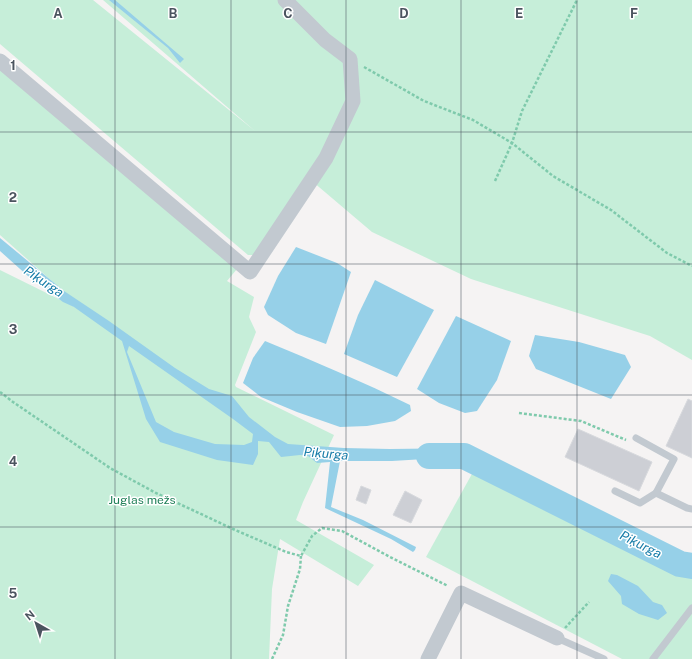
<svg xmlns="http://www.w3.org/2000/svg" width="692" height="659" font-family="'Public Sans',sans-serif">
<rect width="100%" height="100%" fill="#f5f3f3"/>
<g fill="#c6eed9">
<polygon points="0,0 93,0 255,131 103,0 692,0 692,360 650,336 471,279 372,232 306,176 254,255 248,255 0,44"/>
<polygon points="0,67 237,269 227,281 254,297 249,317 256,332 235,385 236,387 334,435 303,502 296,520 374,565 358,586 280,539 272,589 269,659 0,659 0,270 89,314 0,235"/>
<polygon points="473,472 692,579 692,659 622,659 426,557"/>
</g>
<g fill="#96d0e8" fill-rule="evenodd">
<polygon points="109,0 115,0 184,59 180,63 168,48"/>
<path d="M 0,238 L 64,291 L 109,321 L 175,368 L 209,389 L 232,396 L 249,417 L 275,437 L 288,444 L 344,448 L 390,449 L 469,448 L 461,461 L 425,459 L 392,461 L 340,461 L 331,507 L 363,520 L 416,547 L 415,550 L 413,552 L 391,539 L 325,508 L 330,462 L 317,463 L 308,456 L 300,455 L 281,457 L 269,442 L 258,441 L 258,454 L 253,465 L 217,460 L 160,442 L 146,419 L 122,341 L 74,307 L 63,302 L 29,277 L 0,251 ZM 129,346 L 233,419 L 253,434 L 252,442 L 244,445 L 215,444 L 174,432 L 156,422 L 127,352 Z"/>
<polygon points="296,247 337,263 351,272 326,344 296,333 268,315 264,307 278,276"/>
<polygon points="375,280 434,310 397,377 344,354 358,315"/>
<polygon points="456,316 511,341 497,380 477,411 465,413 439,403 417,389"/>
<polygon points="535,335 579,342 625,355 631,367 611,399 536,369 529,356"/>
<path d="M 265,341 C 314,361 363,382 410,405 L 411,411 L 395,421 L 367,426 L 340,427 L 297,412 L 261,397 L 243,383 L 253,358 Z"/>
<polygon points="611,574 617,575 638,586 653,602 662,605 667,613 658,620 639,614 622,604 621,596 608,581"/>
</g>
<g fill="none" stroke-linecap="round" stroke-linejoin="round">
<polyline stroke="#96d0e8" stroke-width="26" points="429,456 464,456 680,564 692,566"/>
</g>
<g fill="#cdcfd5" stroke="#d7d9dd">
<polygon points="688,399 692,401 692,458 666,446"/>
<polygon points="578,429 652,462 639,491 565,457"/>
<polygon points="361,486 371,490 366,504 356,500"/>
<polygon points="405,491 422,500 411,523 393,515"/>
</g>
<g fill="none" stroke-linecap="round" stroke-linejoin="round">
<g stroke="#7fcaac" stroke-width="2.5" stroke-dasharray="3 2" stroke-linecap="butt">
<polyline points="364,67 424,101 473,120 512,143 553,176 611,210 667,253 692,266"/>
<polyline points="495,181 512,143 522,111 577,0"/>
<polyline points="0,392 13,402 110,468 156,493 233,529 286,552 301,556 312,536 322,528 342,531 390,557 448,586"/>
<polyline points="519,413 581,421 626,440"/>
<polyline points="565,628 589,602"/>
<polyline points="272,659 283,635 288,606 300,569 301,556"/>
</g>
<g stroke="#c2c9d0" stroke-width="7">
<polyline points="636,438 674,459 656,493 687,508 692,509"/>
<polyline points="615,491 640,503 656,493"/>
<polyline points="557,638 604,659"/>
<polyline points="653,659 692,608"/>
</g>
<g stroke="#c2c9d0" stroke-width="15">
<polyline points="0,61 250,272 326,158 353,101 350,59 325,40 285,0"/>
<polyline points="428,659 461,593 557,638"/>
</g>
</g>
<path fill="none" stroke="#4b545f" stroke-width="1" stroke-opacity="0.55" d="M 115,0 L 115,659M 231,0 L 231,659M 346,0 L 346,659M 461,0 L 461,659M 577,0 L 577,659M 0,132 L 692,132M 0,264 L 692,264M 0,395 L 692,395M 0,527 L 692,527"/>
<g text-anchor="middle" stroke-width="3" stroke-linejoin="round" paint-order="stroke">
<g font-size="12" fill="#1e7f57" stroke="#fff">
<text x="142" y="504">Juglas mežs</text>
</g>
<g font-size="13" font-style="italic" fill="#167ca8" stroke="#fff">
<text transform="translate(44 281) rotate(34)" y="5">Piķurga</text>
<text transform="translate(326 453) rotate(5)" y="5">Piķurga</text>
<text transform="translate(641 544) rotate(27)" y="5">Piķurga</text>
</g>
</g>
<g font-size="13" text-anchor="middle" font-weight="bold" fill="#4b545f" stroke="#fff" stroke-width="3" stroke-linejoin="round" paint-order="stroke">
<text x="58" y="18">A</text>
<text x="173" y="18">B</text>
<text x="288" y="18">C</text>
<text x="404" y="18">D</text>
<text x="519" y="18">E</text>
<text x="634" y="18">F</text>
<text x="13" y="70">1</text>
<text x="13" y="202">2</text>
<text x="13" y="334">3</text>
<text x="13" y="466">4</text>
<text x="13" y="598">5</text>
</g>
<g transform="translate(36 623) rotate(321)" stroke="#ffffff" stroke-width="3" paint-order="stroke">
<path d="M0-3L7 15L0 10L-7 15Z" fill="#4b545f"/>
<text y="-6" font-size="11" font-weight="bold" text-anchor="middle" fill="#4b545f">N</text>
</g>
</svg>
